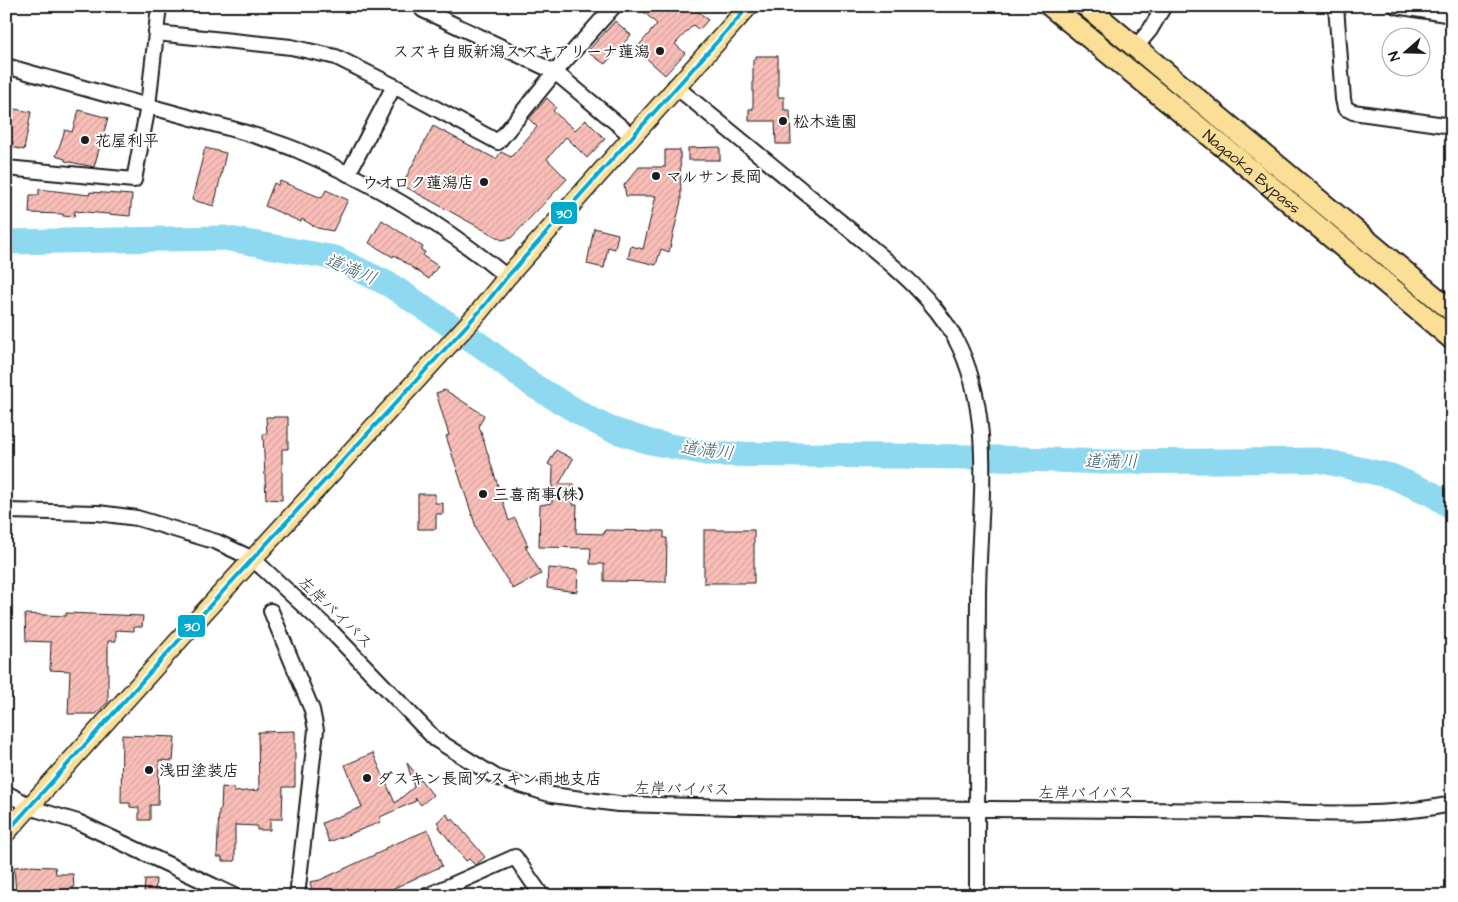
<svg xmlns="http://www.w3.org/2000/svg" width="1458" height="902" font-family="'Architects Daughter','Klee One',sans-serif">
<defs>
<pattern id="building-hatch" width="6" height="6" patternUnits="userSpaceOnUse" patternTransform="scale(1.25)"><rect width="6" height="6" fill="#fabeb8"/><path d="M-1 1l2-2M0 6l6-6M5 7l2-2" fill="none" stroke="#d6a39e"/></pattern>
</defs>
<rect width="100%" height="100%" fill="#fff"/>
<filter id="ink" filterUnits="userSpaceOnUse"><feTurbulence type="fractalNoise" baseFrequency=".02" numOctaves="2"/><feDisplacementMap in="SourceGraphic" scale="10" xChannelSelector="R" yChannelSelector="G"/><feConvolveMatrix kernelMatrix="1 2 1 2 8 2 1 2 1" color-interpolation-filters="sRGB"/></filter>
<g filter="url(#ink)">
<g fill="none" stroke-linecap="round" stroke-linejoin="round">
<polyline stroke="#8fd9f0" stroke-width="25" points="6,242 224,238 335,258 390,285 483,347 534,386 590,419 610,429 650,442 711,454 972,457 1106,462 1318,460 1391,476 1432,494 1452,507"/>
</g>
<g fill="url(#building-hatch)" stroke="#1c1c1c">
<polygon points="637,6 692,6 708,20 699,30 693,25 675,44 685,53 665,75 636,49 657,24"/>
<polygon points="615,21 631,35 605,64 587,52"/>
<polygon points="756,56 778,56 778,97 784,97 784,110 790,110 791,144 776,144 775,121 749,121 749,109 753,109 753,59 756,59"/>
<polygon points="547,98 556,107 553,111 575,130 586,120 605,139 587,158 566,137 547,159 567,179 511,238 502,240 402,185 433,126 496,159 501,152 511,157 537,127 529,119"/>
<polygon points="10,108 31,112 24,150 12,147 13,142 6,140"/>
<polygon points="79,110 108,118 94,167 65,161 65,159 56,156 65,130 72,132"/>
<polygon points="720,147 720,160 688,160 688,148"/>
<polygon points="205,148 226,153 214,206 192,200"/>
<polygon points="665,150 680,150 681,201 669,252 661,249 656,265 628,258 631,246 643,249 656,196 626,196 624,185 639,167 665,167"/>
<polygon points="280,181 322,198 326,190 348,200 333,231 317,228 302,219 301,222 265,206 274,183 278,185"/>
<polygon points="39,189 89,195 90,192 132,195 130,216 75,211 74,217 63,216 63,214 29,213 30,195 39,195"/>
<polygon points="382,220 423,247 421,250 425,252 423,256 438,266 429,279 394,255 393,257 369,243"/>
<polygon points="594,228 618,234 615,249 608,247 604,268 587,264"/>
<polygon points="445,390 484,415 479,426 509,521 515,518 528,546 525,546 541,574 513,589 479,536 446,436 449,435 436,393"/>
<polygon points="266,417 288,417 288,449 282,449 282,500 266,499 263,434 267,434"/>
<polygon points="556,450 573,459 559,484 574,484 573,505 577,505 576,533 604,534 605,530 664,531 664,538 667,538 666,582 604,581 604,564 590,564 591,548 539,547 540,505 552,503 553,467 548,464"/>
<polygon points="418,494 435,494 435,503 443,503 443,514 436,514 436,529 418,529"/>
<rect x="704" y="530" width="50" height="53"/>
<polygon points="548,568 578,570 577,592 547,588"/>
<polygon points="66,613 143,616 142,627 134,627 134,631 116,630 116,641 108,641 108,702 96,714 68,714 70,671 50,670 51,642 26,641 25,614 66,616"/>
<polygon points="295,731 295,787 283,787 282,819 270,819 270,830 257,830 257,826 235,825 235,861 222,861 222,857 217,857 219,810 221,810 222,787 234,788 234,792 259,790 258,732"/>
<polygon points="122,735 175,737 173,761 159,760 158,805 150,805 150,820 139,820 139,808 130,807 130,803 121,803"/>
<polygon points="373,753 395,803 414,787 407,763 433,795 421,805 415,798 416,801 380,817 381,822 329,842 322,823 362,807 345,765"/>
<polygon points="447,814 450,820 452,818 485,857 475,865 469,859 466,861 438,826 440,826 437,822"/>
<polygon points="428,830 442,866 377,896 313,896 310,882 320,880 385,850 385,848"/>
<polygon points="27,866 55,867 56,874 73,874 74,888 69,888 69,896 41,896 40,892 16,894 14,867"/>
<polygon points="145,879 156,879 155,896 144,896"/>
</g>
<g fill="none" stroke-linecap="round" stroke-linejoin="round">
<defs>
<g id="minor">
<polyline points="423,6 423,10 555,72 632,136"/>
<polyline points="1336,6 1343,99 1345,108 1353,112 1452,126"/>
<polyline points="1396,6 1452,15"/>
<polyline points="156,33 291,47 336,57 394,86 498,142 555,72 614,6"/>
<polyline points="1135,48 1150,30 1164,6"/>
<path d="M 6,66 C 66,83 125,100 185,116 C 222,127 261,135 297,150 C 372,182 444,225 507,277"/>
<path d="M 675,86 C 731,132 788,178 843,224 C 883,258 929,291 955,338 C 997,416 978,513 978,598 C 977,697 977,797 977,896"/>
<polyline points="6,168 134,180 148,106 159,6"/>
<polyline points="348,174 394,86"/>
<path d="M 6,511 L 98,513 L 137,518 L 217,542 L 253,559 L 332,632 L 435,739 L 496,777 L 552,795 L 618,804 L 736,807 L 1257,811 C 1322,814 1388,817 1452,804"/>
<polyline points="271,611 312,710 316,730 297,896"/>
<polyline points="6,793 38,810 78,822 235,896"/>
<polyline points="427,896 515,857 542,896"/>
</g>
<polyline id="major" points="6,833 215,600 479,312 507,277 749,6"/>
<g id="highway">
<path id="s1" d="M 1050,6 L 1237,158 L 1452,339"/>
<polyline points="1086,6 1452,311"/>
</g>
</defs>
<use href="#minor" stroke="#1c1c1c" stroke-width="18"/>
<use href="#major" stroke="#1c1c1c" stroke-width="21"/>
<use href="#highway" stroke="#1c1c1c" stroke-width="24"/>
<use href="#minor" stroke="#fff" stroke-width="14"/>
<use href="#major" stroke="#fbdf96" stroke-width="18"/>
<use href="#highway" stroke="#fbdf96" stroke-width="20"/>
<defs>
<polyline id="bus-1" points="6,833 215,600 479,312 507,277 749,6"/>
</defs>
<use href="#bus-1" stroke="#fff" stroke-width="8"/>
<use href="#bus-1" stroke="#00a9ce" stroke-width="4"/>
</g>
</g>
<g fill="#1c1c1c" stroke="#fff" stroke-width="2">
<circle cx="660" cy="51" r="5"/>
<circle cx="783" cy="121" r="5"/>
<circle cx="85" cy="140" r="5"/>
<circle cx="656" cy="176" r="5"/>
<circle cx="484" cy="182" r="5"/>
<circle cx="483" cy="494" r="5"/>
<circle cx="149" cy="770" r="5"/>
<circle cx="367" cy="778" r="5"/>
</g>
<g text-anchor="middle" stroke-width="4" stroke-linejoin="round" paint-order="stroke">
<g font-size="16" font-weight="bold" fill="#1c1c1c" stroke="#fff" text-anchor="start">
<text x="650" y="57" text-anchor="end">スズキ自販新潟スズキアリーナ蓮潟</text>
<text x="793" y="127">松木造園</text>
<text x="95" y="146">花屋利平</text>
<text x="666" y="182">マルサン長岡</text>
<text x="474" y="188" text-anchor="end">ウオロク蓮潟店</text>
<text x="493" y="500">三喜商事(株)</text>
<text x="159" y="776">浅田塗装店</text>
<text x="377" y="784">ダスキン長岡ダスキン雨地支店</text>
</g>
<g font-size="16" fill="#1c1c1c" stroke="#fff">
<text dy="6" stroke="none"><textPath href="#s1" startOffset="261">Nagaoka Bypass</textPath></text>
<text transform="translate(336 612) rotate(44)" y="6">左岸バイパス</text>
<text transform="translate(682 788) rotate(1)" y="6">左岸バイパス</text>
<text x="1086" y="798">左岸バイパス</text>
</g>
<g font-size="18" font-style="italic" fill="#445e66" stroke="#fff">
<text transform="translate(351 269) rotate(23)" y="6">道満川</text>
<text transform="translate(707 450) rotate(7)" y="6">道満川</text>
<text x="1111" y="467">道満川</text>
</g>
</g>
<g stroke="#fff" stroke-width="2">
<rect x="550" y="201" width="28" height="24" rx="5" fill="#00a9ce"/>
<rect x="177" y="614" width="29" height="24" rx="5" fill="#00a9ce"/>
</g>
<g font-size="14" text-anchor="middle" font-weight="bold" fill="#fff">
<text x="564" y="218">30</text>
<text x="192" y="631">30</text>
</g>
<rect width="1458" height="902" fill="none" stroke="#fff" stroke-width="25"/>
<rect x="12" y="12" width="1433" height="877" fill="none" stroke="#1c1c1c" stroke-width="2" filter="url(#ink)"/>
<g transform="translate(1406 52) rotate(250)"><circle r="24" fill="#ffffff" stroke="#a4a4a4"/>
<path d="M0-4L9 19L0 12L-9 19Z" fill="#1c1c1c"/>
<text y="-8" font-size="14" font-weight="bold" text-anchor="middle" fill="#1c1c1c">N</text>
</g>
</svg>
